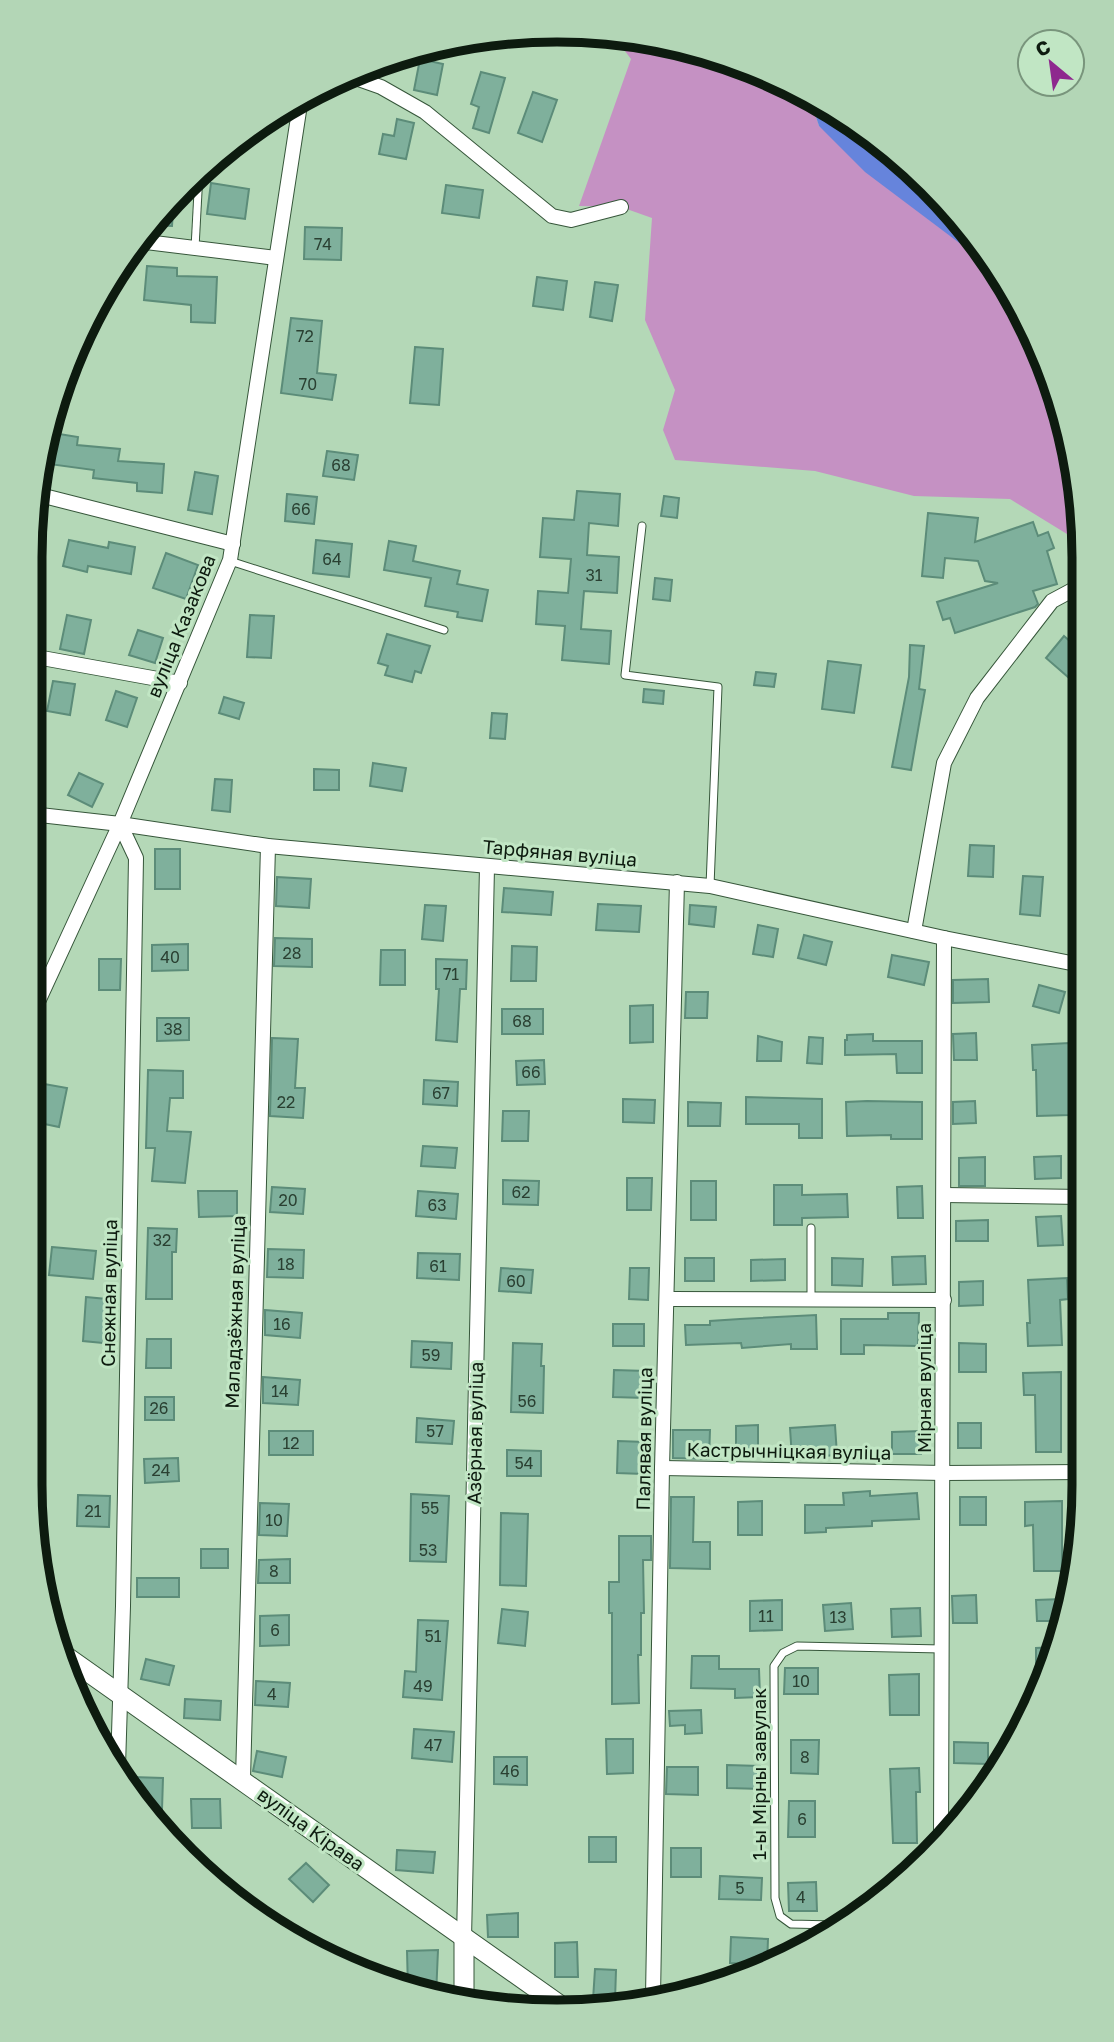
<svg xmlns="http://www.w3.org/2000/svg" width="1114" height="2042" font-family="'Golos Text',sans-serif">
<rect width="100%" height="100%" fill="#b4d8b7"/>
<polygon fill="#c591c3" points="612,34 625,34 726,58 809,95 819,126 970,251 990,258 995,264 1056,387 1080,489 1080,542 1010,499 914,496 815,471 675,460 663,430 675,390 645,320 652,218 621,207 579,206 631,59"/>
<polygon fill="#6684dc" points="809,95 820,100 905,161 990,258 970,251 865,172 819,126"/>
<g fill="#7fb09c" stroke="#5c8c79" stroke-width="2">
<polygon points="420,59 443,64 437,95 414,90"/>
<polygon points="481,72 505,78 489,133 473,128 479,107 471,104"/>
<polygon points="533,92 557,100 542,142 518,133"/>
<polygon points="397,119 414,123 406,159 379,154 383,134 394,136"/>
<polygon points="211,183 249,189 245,219 207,214"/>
<polygon points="446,185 483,190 479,218 442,213"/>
<polygon points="174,197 172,226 150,225 160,210"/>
<polygon points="305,227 342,228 341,260 304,259"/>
<polygon points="147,266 177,268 177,276 217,277 215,323 191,322 191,305 144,300"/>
<polygon points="537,277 567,281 563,310 533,306"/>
<polygon points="595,282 618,285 612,321 590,317"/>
<polygon points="291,318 322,321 317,373 336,375 332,400 281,393"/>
<polygon points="415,347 443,349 439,405 410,403"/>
<polygon points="53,433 78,437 77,445 120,449 118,461 164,464 162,493 137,491 137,483 93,478 94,470 49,464"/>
<polygon points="327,451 358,455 354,480 323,476"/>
<polygon points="195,472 218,476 212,514 188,510"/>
<polygon points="577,491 620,494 618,526 589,523 587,555 619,557 617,593 584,591 581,629 611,631 609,664 562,660 565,626 536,624 538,591 568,593 571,559 540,557 543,518 574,520"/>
<polygon points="287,494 317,497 314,524 285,521"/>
<polygon points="664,496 679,498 677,518 661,516"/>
<polygon points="928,513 978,518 975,542 1033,522 1038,536 1048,532 1054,548 1047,551 1057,584 1033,591 1038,604 1035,607 955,633 950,618 943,620 937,602 998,583 985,581 978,561 945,558 943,578 922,576"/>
<polygon points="69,540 108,548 109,542 135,547 131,574 88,566 87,572 63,566"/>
<polygon points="316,540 352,544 349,577 313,573"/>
<polygon points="389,541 416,546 413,561 460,571 457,584 488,590 482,621 457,617 458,612 425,606 431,578 384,570"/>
<polygon points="166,553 198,565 186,599 153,588"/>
<polygon points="655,578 672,580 670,601 653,599"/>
<polygon points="67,615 91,620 84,654 60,649"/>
<polygon points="250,615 274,616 271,658 247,657"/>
<polygon points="138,630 163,638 155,663 129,655"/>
<polygon points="387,634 430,646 421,673 415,671 412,682 385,675 388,666 378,663"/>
<polygon points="1064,636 1080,650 1080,662 1068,677 1046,658"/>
<polygon points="910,645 924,646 919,689 925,690 911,770 892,767 909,677"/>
<polygon points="828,661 861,665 854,713 822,709"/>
<polygon points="756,672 776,674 774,687 754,685"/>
<polygon points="53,681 75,684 70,715 47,711"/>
<polygon points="644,689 664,691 663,704 643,702"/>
<polygon points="116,691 137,698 127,727 106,720"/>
<polygon points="224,697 244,703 239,719 219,713"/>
<polygon points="492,713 507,714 505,739 490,738"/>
<polygon points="373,763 406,768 402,791 370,786"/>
<polygon points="314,769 339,770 339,790 314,790"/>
<polygon points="79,773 103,784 92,807 68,795"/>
<polygon points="215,779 232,780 230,812 212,810"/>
<polygon points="970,845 994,846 993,877 968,876"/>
<rect x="155" y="849" width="25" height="40"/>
<polygon points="1023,876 1043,877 1040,916 1020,914"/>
<polygon points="277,877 311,879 309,908 276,906"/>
<polygon points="504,888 553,892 551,915 502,912"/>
<polygon points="598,904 641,906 639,932 596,930"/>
<polygon points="425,905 446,906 443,941 422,939"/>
<polygon points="690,905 716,907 714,927 689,924"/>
<polygon points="758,925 778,929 773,957 753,954"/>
<polygon points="804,935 832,942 826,965 798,958"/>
<polygon points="275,938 312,939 312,967 274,966"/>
<polygon points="188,944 188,970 152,971 152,945"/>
<polygon points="512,946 537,947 536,981 511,981"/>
<polygon points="381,950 405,950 405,985 380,985"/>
<polygon points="892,955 929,962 924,985 888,977"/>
<polygon points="99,959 121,959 120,990 99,990"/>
<polygon points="436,959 467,960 466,989 460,989 457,1042 436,1040 439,989 436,989"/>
<polygon points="988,979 989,1002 953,1003 953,980"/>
<polygon points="1039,985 1065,992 1059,1013 1033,1006"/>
<polygon points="686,992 708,992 707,1018 685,1018"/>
<polygon points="653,1005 653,1042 630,1043 630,1006"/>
<rect x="502" y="1009" width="41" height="25"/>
<polygon points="157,1018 189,1018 189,1040 157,1041"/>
<polygon points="976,1033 977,1060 954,1060 953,1034"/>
<polygon points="873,1034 873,1041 922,1041 922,1073 897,1073 896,1054 845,1055 845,1040 847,1040 847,1035"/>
<polygon points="758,1036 782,1042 781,1061 757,1061"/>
<polygon points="809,1037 823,1038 822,1064 807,1063"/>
<polygon points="272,1038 298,1039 295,1088 305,1088 303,1118 270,1116"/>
<polygon points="1069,1043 1070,1115 1037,1116 1036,1070 1033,1070 1032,1045"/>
<polygon points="544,1060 545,1084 517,1085 516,1061"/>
<polygon points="148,1070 183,1071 183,1098 170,1098 167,1131 191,1132 185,1183 152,1181 155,1148 146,1148"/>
<polygon points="424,1080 458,1082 457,1106 423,1104"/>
<polygon points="33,1082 67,1088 59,1127 30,1121"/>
<polygon points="746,1097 822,1099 822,1138 799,1138 799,1124 746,1124"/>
<polygon points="623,1099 655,1100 654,1123 623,1122"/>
<polygon points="867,1101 922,1102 922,1139 891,1139 891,1135 847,1136 846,1102"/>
<polygon points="975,1101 976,1123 953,1124 953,1102"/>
<polygon points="688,1102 721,1103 720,1126 688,1126"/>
<polygon points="503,1111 529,1111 528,1141 502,1141"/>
<polygon points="423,1146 457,1148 455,1168 421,1166"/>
<polygon points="1061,1156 1061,1178 1035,1179 1034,1157"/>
<polygon points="985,1157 985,1186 959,1186 959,1158"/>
<polygon points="627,1178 652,1178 651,1210 627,1210"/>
<polygon points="503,1180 539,1181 538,1205 503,1204"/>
<rect x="691" y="1181" width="25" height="39"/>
<polygon points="774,1185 802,1185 802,1195 847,1194 848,1217 802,1218 802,1225 774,1225"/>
<polygon points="922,1186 923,1218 898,1218 897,1187"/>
<polygon points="272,1187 305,1189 303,1214 270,1212"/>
<polygon points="198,1191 237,1191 237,1216 199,1217"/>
<polygon points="418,1191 458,1194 456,1219 416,1216"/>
<polygon points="1061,1216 1063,1245 1038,1246 1036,1217"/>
<polygon points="988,1220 988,1241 956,1241 956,1221"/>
<polygon points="148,1228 177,1229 176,1252 172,1252 172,1299 146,1299"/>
<polygon points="52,1247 96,1251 93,1279 49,1275"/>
<polygon points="268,1249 304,1250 303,1278 267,1277"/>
<polygon points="418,1253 460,1254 459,1280 417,1278"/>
<polygon points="925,1256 926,1284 893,1285 892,1257"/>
<rect x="685" y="1258" width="29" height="23"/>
<polygon points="832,1258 863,1259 862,1286 832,1285"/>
<polygon points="785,1259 785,1280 751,1281 751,1260"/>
<polygon points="501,1268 533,1270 531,1293 499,1291"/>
<polygon points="630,1268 649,1268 648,1300 629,1299"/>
<polygon points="1067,1278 1068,1299 1060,1300 1062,1345 1028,1346 1027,1323 1030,1323 1028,1280"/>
<polygon points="983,1281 983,1305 959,1306 959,1282"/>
<polygon points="86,1297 117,1300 113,1344 83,1341"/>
<polygon points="265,1310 302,1313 300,1338 265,1335"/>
<polygon points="888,1313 919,1313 918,1346 864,1345 864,1354 841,1354 841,1319 888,1319"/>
<polygon points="816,1315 817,1349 791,1349 791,1344 742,1348 741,1343 686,1345 685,1325 710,1325 710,1321 740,1319"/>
<rect x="613" y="1324" width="31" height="22"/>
<polygon points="147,1339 171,1339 171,1368 146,1368"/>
<polygon points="412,1341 452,1343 451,1369 411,1367"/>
<polygon points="513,1343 542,1344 541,1366 544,1366 543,1413 511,1412"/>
<polygon points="959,1343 986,1344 986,1372 959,1372"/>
<polygon points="614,1370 646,1371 645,1398 613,1397"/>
<polygon points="1061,1372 1061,1452 1036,1452 1035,1395 1024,1395 1023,1373"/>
<polygon points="263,1377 300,1380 298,1405 263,1403"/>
<rect x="145" y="1397" width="29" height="23"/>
<polygon points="417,1418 454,1421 452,1444 416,1442"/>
<rect x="958" y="1423" width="23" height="25"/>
<polygon points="758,1425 758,1455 736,1455 736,1426"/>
<polygon points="835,1425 837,1455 792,1458 790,1428"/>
<polygon points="673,1430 710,1430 709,1459 673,1458"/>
<rect x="269" y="1431" width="44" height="24"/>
<polygon points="921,1431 921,1454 892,1454 892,1432"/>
<polygon points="618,1441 645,1442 643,1474 617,1473"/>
<polygon points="507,1450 541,1451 541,1476 507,1476"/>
<polygon points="178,1458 179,1481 145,1483 144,1459"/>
<polygon points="870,1491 870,1496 917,1493 919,1519 872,1521 872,1526 826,1528 826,1532 805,1533 805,1505 844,1505 843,1493"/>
<polygon points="411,1494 449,1496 446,1562 410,1561"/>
<polygon points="78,1495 110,1496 109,1527 77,1526"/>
<polygon points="671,1497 694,1497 693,1542 710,1542 710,1569 670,1568"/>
<rect x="960" y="1497" width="26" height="28"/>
<polygon points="762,1501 762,1535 738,1535 738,1502"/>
<polygon points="1062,1501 1062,1571 1034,1571 1033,1525 1025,1526 1025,1502"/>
<polygon points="260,1503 289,1504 287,1536 259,1535"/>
<polygon points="501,1513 528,1514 526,1586 500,1585"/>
<polygon points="619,1536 651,1536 651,1560 643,1560 644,1613 641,1613 641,1655 638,1655 639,1703 612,1704 612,1613 609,1613 609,1582 619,1582"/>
<rect x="201" y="1549" width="27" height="19"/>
<polygon points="290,1559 290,1583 258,1583 259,1560"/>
<rect x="137" y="1578" width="42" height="19"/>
<polygon points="976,1595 977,1623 953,1623 952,1596"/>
<polygon points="1062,1599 1063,1621 1037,1621 1036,1600"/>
<polygon points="782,1600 782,1630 750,1631 750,1601"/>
<polygon points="851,1603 853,1629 825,1631 823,1605"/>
<polygon points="920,1608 921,1636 892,1637 891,1609"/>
<polygon points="502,1609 528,1612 525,1646 498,1643"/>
<polygon points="289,1615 289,1645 260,1646 260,1616"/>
<polygon points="418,1620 448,1621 442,1700 403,1697 405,1671 416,1672"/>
<polygon points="1056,1647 1050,1660 1036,1694 1036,1648"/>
<polygon points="692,1656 719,1656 719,1669 759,1669 760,1697 735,1698 735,1689 691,1688"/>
<polygon points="146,1659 174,1666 169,1685 141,1679"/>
<polygon points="785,1668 818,1668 818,1694 784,1694"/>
<polygon points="919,1674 919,1715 890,1715 889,1675"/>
<polygon points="256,1681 290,1683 288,1707 255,1705"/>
<polygon points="185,1699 221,1701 220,1720 184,1718"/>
<polygon points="701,1710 702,1733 685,1734 685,1725 670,1726 669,1711"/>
<polygon points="414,1729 454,1732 452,1762 412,1758"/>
<polygon points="606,1739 633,1739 633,1773 607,1774"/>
<polygon points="791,1740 819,1740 818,1774 791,1773"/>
<polygon points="954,1742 988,1743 988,1764 954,1763"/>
<polygon points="257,1751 286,1757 282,1777 253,1771"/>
<polygon points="494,1757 527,1757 527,1785 494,1784"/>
<polygon points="727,1765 760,1766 762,1789 727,1788"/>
<polygon points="667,1767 698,1767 698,1795 666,1794"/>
<polygon points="919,1768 920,1792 916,1792 917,1843 893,1843 890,1769"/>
<polygon points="132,1777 163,1778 162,1810 142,1809 139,1806 132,1793"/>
<polygon points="191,1799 220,1799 221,1828 192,1828"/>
<polygon points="789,1801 815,1801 815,1837 788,1837"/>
<rect x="589" y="1837" width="27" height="25"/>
<rect x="671" y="1848" width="30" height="29"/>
<polygon points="397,1850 435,1852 433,1873 396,1870"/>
<polygon points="306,1863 329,1885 313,1902 289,1879"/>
<polygon points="720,1876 762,1878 761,1900 719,1899"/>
<polygon points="816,1882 817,1911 789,1911 788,1883"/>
<polygon points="518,1913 518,1937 488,1937 487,1915"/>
<polygon points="731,1937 768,1939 767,1965 730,1963"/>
<polygon points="577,1942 578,1977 555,1977 555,1943"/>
<polygon points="438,1950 436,1996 421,1994 408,1989 407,1951"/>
<polygon points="595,1969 616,1970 615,2001 593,2000"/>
</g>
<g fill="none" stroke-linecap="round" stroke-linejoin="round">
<defs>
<g id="service">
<polyline points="195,248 199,173"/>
<polyline points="642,526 625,675 718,687 710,886"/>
<polyline points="230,561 444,630"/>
<polyline points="811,1300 811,1228"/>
<polyline points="834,1925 791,1924 780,1916 775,1898 774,1666 783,1653 797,1646 942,1649"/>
</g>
<g id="minor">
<polyline points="347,75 381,87 425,112 552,216 571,220 621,207"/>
<polyline points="138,241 276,258"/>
<polyline points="36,494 233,544"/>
<polyline points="31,656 180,683"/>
<polyline points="31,814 120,824 268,846 710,886 944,938 1081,965"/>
<polyline points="914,931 944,763 977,698 1052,601 1080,586"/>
<polyline points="30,1019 120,824 230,560 301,98"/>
<polyline points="944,1195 1082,1197"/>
<polyline points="667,1299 944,1300"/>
<polyline points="662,1468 944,1473 1083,1472"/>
<polyline points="118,1766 123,1606 136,858 120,824"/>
<polyline points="243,1779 268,846"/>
<polyline points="941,1838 944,938"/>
<polyline points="464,1939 487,867"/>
<polyline points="653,1997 662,1468 677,882"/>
</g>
<g id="secondary">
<polyline points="57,1650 564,2008"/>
<polyline points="464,1939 464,1999"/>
</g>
</defs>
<use href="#service" stroke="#36563a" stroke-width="9"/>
<use href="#minor" stroke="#36563a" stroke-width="16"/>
<use href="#secondary" stroke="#36563a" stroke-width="21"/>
<use href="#service" stroke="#fff" stroke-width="7"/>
<use href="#minor" stroke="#fff" stroke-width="14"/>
<use href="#secondary" stroke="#fff" stroke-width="19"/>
</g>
<g text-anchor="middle" stroke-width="6" stroke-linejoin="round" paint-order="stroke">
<g font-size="16" fill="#2a4032">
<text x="323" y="250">74</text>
<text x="305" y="342">72</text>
<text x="308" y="390">70</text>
<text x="341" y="471">68</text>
<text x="301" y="515">66</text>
<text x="332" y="565">64</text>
<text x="594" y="581">31</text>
<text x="292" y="959">28</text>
<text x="170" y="963">40</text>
<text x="451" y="980">71</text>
<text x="522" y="1027">68</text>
<text x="173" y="1035">38</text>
<text x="531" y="1078">66</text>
<text x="441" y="1099">67</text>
<text x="286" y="1108">22</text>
<text x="521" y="1198">62</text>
<text x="288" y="1206">20</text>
<text x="437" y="1211">63</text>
<text x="162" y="1246">32</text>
<text x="286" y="1270">18</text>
<text x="438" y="1272">61</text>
<text x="516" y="1287">60</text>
<text x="282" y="1330">16</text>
<text x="431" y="1361">59</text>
<text x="280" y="1397">14</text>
<text x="527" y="1407">56</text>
<text x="159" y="1414">26</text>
<text x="435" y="1437">57</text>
<text x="291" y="1449">12</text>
<text x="524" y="1469">54</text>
<text x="161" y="1476">24</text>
<text x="430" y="1514">55</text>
<text x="93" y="1517">21</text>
<text x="274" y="1526">10</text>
<text x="428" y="1556">53</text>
<text x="274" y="1577">8</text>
<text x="766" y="1622">11</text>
<text x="838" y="1623">13</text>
<text x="275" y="1636">6</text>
<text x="433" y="1642">51</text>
<text x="801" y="1687">10</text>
<text x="423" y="1692">49</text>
<text x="272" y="1700">4</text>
<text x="433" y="1751">47</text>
<text x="805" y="1763">8</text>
<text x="510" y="1777">46</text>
<text x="802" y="1825">6</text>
<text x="740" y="1894">5</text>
<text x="801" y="1903">4</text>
</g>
<g font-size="19" fill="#0d1b0f" stroke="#c1e6c4">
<text transform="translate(181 626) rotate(-68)" y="7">вуліца Казакова</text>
<text transform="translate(560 853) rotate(5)" y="7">Тарфяная вуліца</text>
<text transform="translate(109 1293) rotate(-89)" y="7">Снежная вуліца</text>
<text transform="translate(235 1312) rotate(-88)" y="7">Маладзёжная вуліца</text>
<text transform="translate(924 1388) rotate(-90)" y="7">Мірная вуліца</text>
<text transform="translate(475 1433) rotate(-89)" y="7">Азёрная вуліца</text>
<text transform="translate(644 1439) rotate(-89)" y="7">Палявая вуліца</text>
<text transform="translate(789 1451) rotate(1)" y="7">Кастрычніцкая вуліца</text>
<text transform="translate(759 1774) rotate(-90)" y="7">1-ы Мірны завулак</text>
<text transform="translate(311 1829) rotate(36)" y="7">вуліца Кірава</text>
</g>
</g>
<path d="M0 0H1114V2042H0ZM557 42H557A515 515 0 0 1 1072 557V1485A515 515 0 0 1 557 2000H557A515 515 0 0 1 42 1485V557A515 515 0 0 1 557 42Z" fill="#b3d6b6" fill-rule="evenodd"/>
<path fill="none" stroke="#0d1b0f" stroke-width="9" d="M557 42H557A515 515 0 0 1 1072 557V1485A515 515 0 0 1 557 2000H557A515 515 0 0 1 42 1485V557A515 515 0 0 1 557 42Z"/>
<g transform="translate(1051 63) rotate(331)"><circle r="33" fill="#c1e6c4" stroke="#79957c" stroke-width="2"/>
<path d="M0-5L12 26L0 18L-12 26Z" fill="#8e288e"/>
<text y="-10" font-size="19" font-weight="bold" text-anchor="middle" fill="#0d1b0f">С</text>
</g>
</svg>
